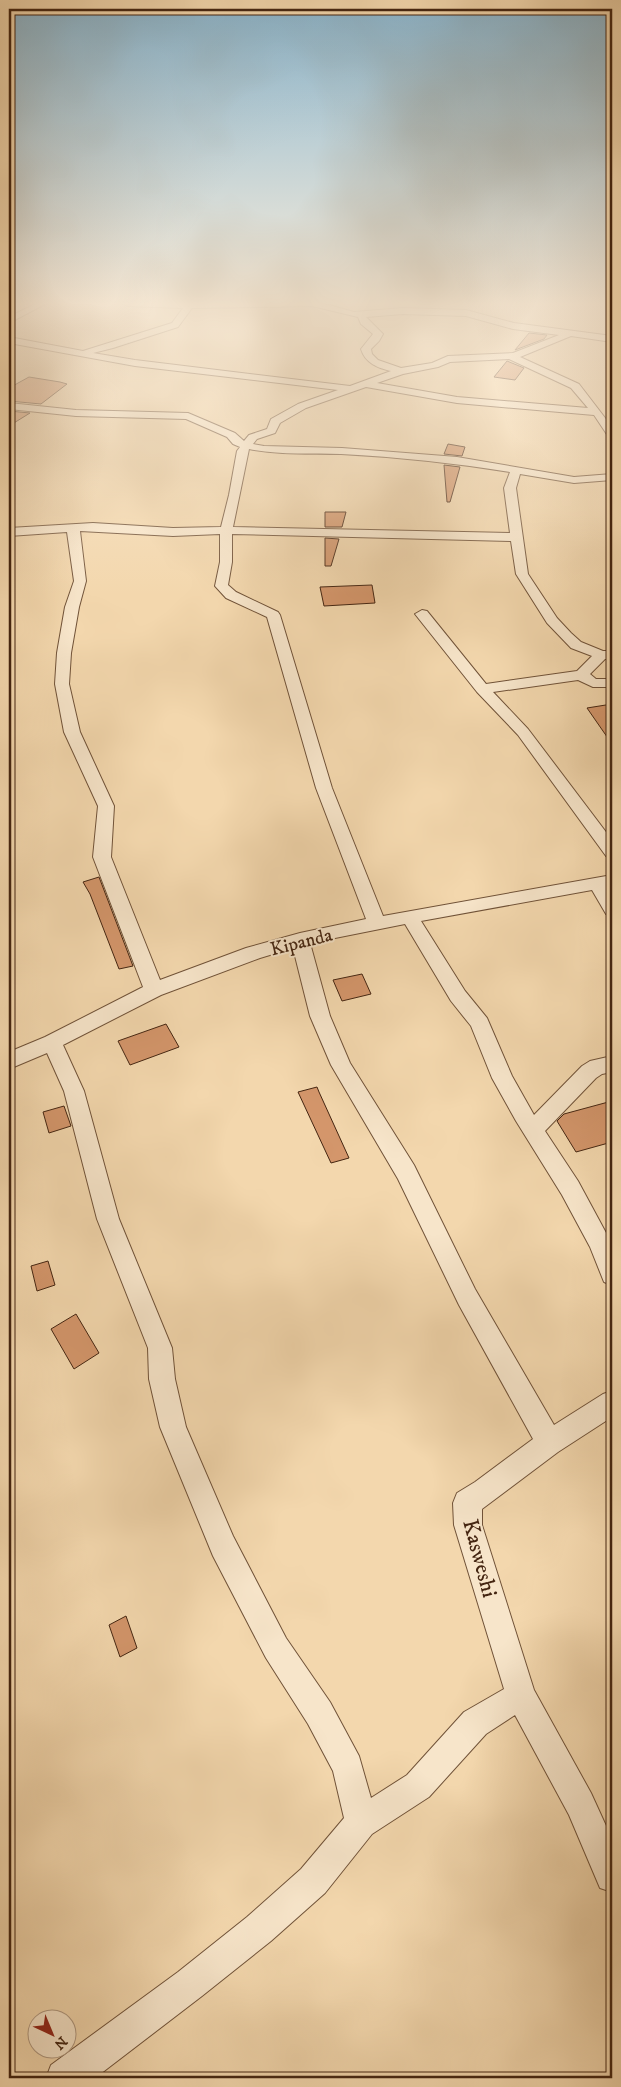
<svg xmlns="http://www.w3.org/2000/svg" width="621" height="2087" font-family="'IM FELL DW Pica',serif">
<rect width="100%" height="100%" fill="#f3d7ad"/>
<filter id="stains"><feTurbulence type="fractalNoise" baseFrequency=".004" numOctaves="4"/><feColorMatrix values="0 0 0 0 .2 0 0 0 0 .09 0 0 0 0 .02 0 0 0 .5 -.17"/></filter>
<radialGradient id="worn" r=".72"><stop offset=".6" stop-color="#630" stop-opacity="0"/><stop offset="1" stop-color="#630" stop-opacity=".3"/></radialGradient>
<g fill="#d4966b" stroke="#442511">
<polygon points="529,333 547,335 544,339 515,350"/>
<polygon points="507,361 524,368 515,380 494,377"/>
<polygon points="29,377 60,382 67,384 41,404 9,401 9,388"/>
<polygon points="9,411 30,413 9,426"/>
<polygon points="448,444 465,447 462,456 444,454"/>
<polygon points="444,465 460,467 450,502 447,502"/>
<polygon points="325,512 346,512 342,527 325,527"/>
<polygon points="325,538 339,539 331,566 325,566"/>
<polygon points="372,585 375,603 324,606 320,587"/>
<polygon points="612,704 612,744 587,708"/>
<polygon points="99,877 133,966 119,969 90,894 83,882"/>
<polygon points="362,974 371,994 342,1001 333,980"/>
<polygon points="166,1024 179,1047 130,1065 118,1041"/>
<polygon points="317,1087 319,1092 349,1158 331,1163 298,1092"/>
<polygon points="612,1101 612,1142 576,1152 557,1121 564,1114"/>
<polygon points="64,1106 71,1126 49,1133 43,1112"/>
<polygon points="48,1261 55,1285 37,1291 31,1266"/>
<polygon points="76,1314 99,1353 74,1369 51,1329"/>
<polygon points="126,1616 137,1648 120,1657 109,1625"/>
</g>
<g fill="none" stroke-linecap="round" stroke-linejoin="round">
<defs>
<g id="street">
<polygon points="37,303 47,303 9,323 9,317"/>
<path d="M 124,303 L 326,303 L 325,304 L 354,312 L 403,308 L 466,310 L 514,323 L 612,336 L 612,342 L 571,336 L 520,357 L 579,384 L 612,427 L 612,437 L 608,436 L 594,415 L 457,403 L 366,387 L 306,408 L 280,423 L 275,433 L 257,439 L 253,444 L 264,446 L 342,448 L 457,457 L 574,477 L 612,474 L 612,480 L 574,483 L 520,474 L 516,488 L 528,574 L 557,618 L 571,633 L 581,642 L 603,651 L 612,651 L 612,659 L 605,659 L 590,674 L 596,679 L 612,679 L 612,687 L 593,687 L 578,680 L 493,692 L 528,729 L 612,840 L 612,858 L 606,856 L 518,735 L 477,692 L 415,614 L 422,610 L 427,611 L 486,684 L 577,671 L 592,656 L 571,648 L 547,623 L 516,574 L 511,541 L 232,534 L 232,562 L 228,585 L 236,592 L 278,612 L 280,615 L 332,788 L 383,916 L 612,875 L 612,887 L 608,888 L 612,895 L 612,916 L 606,914 L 592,890 L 421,921 L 465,991 L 487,1018 L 512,1076 L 534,1115 L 582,1066 L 590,1061 L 612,1056 L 612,1072 L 602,1074 L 596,1078 L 545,1131 L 578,1181 L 612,1244 L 612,1285 L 604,1282 L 590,1247 L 562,1195 L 516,1121 L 492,1078 L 471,1026 L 451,1001 L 405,924 L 310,943 L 330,1016 L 350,1063 L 414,1165 L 475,1289 L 554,1425 L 603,1394 L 612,1391 L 612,1417 L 558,1452 L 482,1509 L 482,1525 L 534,1690 L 591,1793 L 612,1839 L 612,1892 L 600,1888 L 569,1815 L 515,1715 L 486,1734 L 429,1797 L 372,1834 L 325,1893 L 271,1941 L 202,1996 L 95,2078 L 46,2078 L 51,2065 L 178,1972 L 247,1917 L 301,1869 L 344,1818 L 333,1771 L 308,1724 L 266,1658 L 213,1556 L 160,1427 L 149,1379 L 148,1348 L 97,1219 L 64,1091 L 47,1053 L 9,1069 L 9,1052 L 45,1037 L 143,987 L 93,857 L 98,806 L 64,732 L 55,684 L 57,653 L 65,607 L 74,581 L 67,532 L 9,536 L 9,528 L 93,523 L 173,528 L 221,527 L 229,495 L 237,451 L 240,447 L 233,444 L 227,437 L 186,419 L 76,416 L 9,409 L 9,403 L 76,410 L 188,413 L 235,433 L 244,441 L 249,435 L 267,429 L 271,419 L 298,404 L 338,390 L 135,366 L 9,343 L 9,337 L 83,351 L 172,323 L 183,308 L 128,306 ZM 312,306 L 358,317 L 361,324 L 373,334 L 361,349 C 365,363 378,368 391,371 L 350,386 L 135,360 L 93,353 L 113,348 L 178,327 L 192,308 ZM 403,314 L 466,316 L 513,329 L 559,335 L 513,353 L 448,356 L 432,363 L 401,368 L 378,360 L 372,354 L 371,349 L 379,341 L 383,334 L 366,317 ZM 509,359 L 571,388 L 588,408 L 457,397 L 377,383 L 403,374 L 438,367 L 450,362 ZM 249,449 C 279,455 311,453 341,454 C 398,457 454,463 510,472 L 504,488 L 510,533 L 233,527 ZM 80,531 L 173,536 L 220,534 L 220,562 L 215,586 L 226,598 L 267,617 L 316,788 L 366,919 L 300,933 L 246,948 L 160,980 L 111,857 L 114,806 L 80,732 L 69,684 L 71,653 L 79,607 L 86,581 ZM 293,948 L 310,1016 L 331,1065 L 398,1179 L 459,1305 L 533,1439 L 475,1482 L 457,1493 L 453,1503 L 454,1525 L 504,1689 L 464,1712 L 407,1775 L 371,1798 L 359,1756 L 330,1702 L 286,1638 L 233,1536 L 186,1427 L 175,1379 L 172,1348 L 119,1219 L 84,1091 L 63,1045 L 161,995 L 260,958 Z"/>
</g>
</defs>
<use href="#street" stroke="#705238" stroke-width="2"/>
<use href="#street" fill="#f7e5ca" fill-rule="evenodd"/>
</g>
<linearGradient id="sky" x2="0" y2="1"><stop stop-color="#89b6d0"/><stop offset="0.51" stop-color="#faedda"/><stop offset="1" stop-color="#faedda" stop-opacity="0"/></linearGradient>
<rect width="621" height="595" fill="url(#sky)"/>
<g text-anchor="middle" stroke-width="4" stroke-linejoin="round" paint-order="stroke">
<g font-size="19" fill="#442511" stroke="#f7e5ca">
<text transform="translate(301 941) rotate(-14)" y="7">Kipanda</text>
</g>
<g font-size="22" fill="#442511" stroke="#f7e5ca">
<text transform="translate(481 1558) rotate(75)" y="8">Kasweshi</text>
</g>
</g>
<rect width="621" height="2087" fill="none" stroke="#f3d7ad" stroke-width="30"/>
<rect x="10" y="10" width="601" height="2067" fill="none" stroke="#442511" stroke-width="2.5"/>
<rect x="15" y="15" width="591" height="2057" fill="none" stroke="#442511"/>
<g transform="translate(52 2034) rotate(136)"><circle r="24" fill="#f7e5ca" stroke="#af9880"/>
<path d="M0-4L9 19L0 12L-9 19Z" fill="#8f2418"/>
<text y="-8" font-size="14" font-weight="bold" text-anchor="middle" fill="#442511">N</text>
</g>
<rect width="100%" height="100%" filter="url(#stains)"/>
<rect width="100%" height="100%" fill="url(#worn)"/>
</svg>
